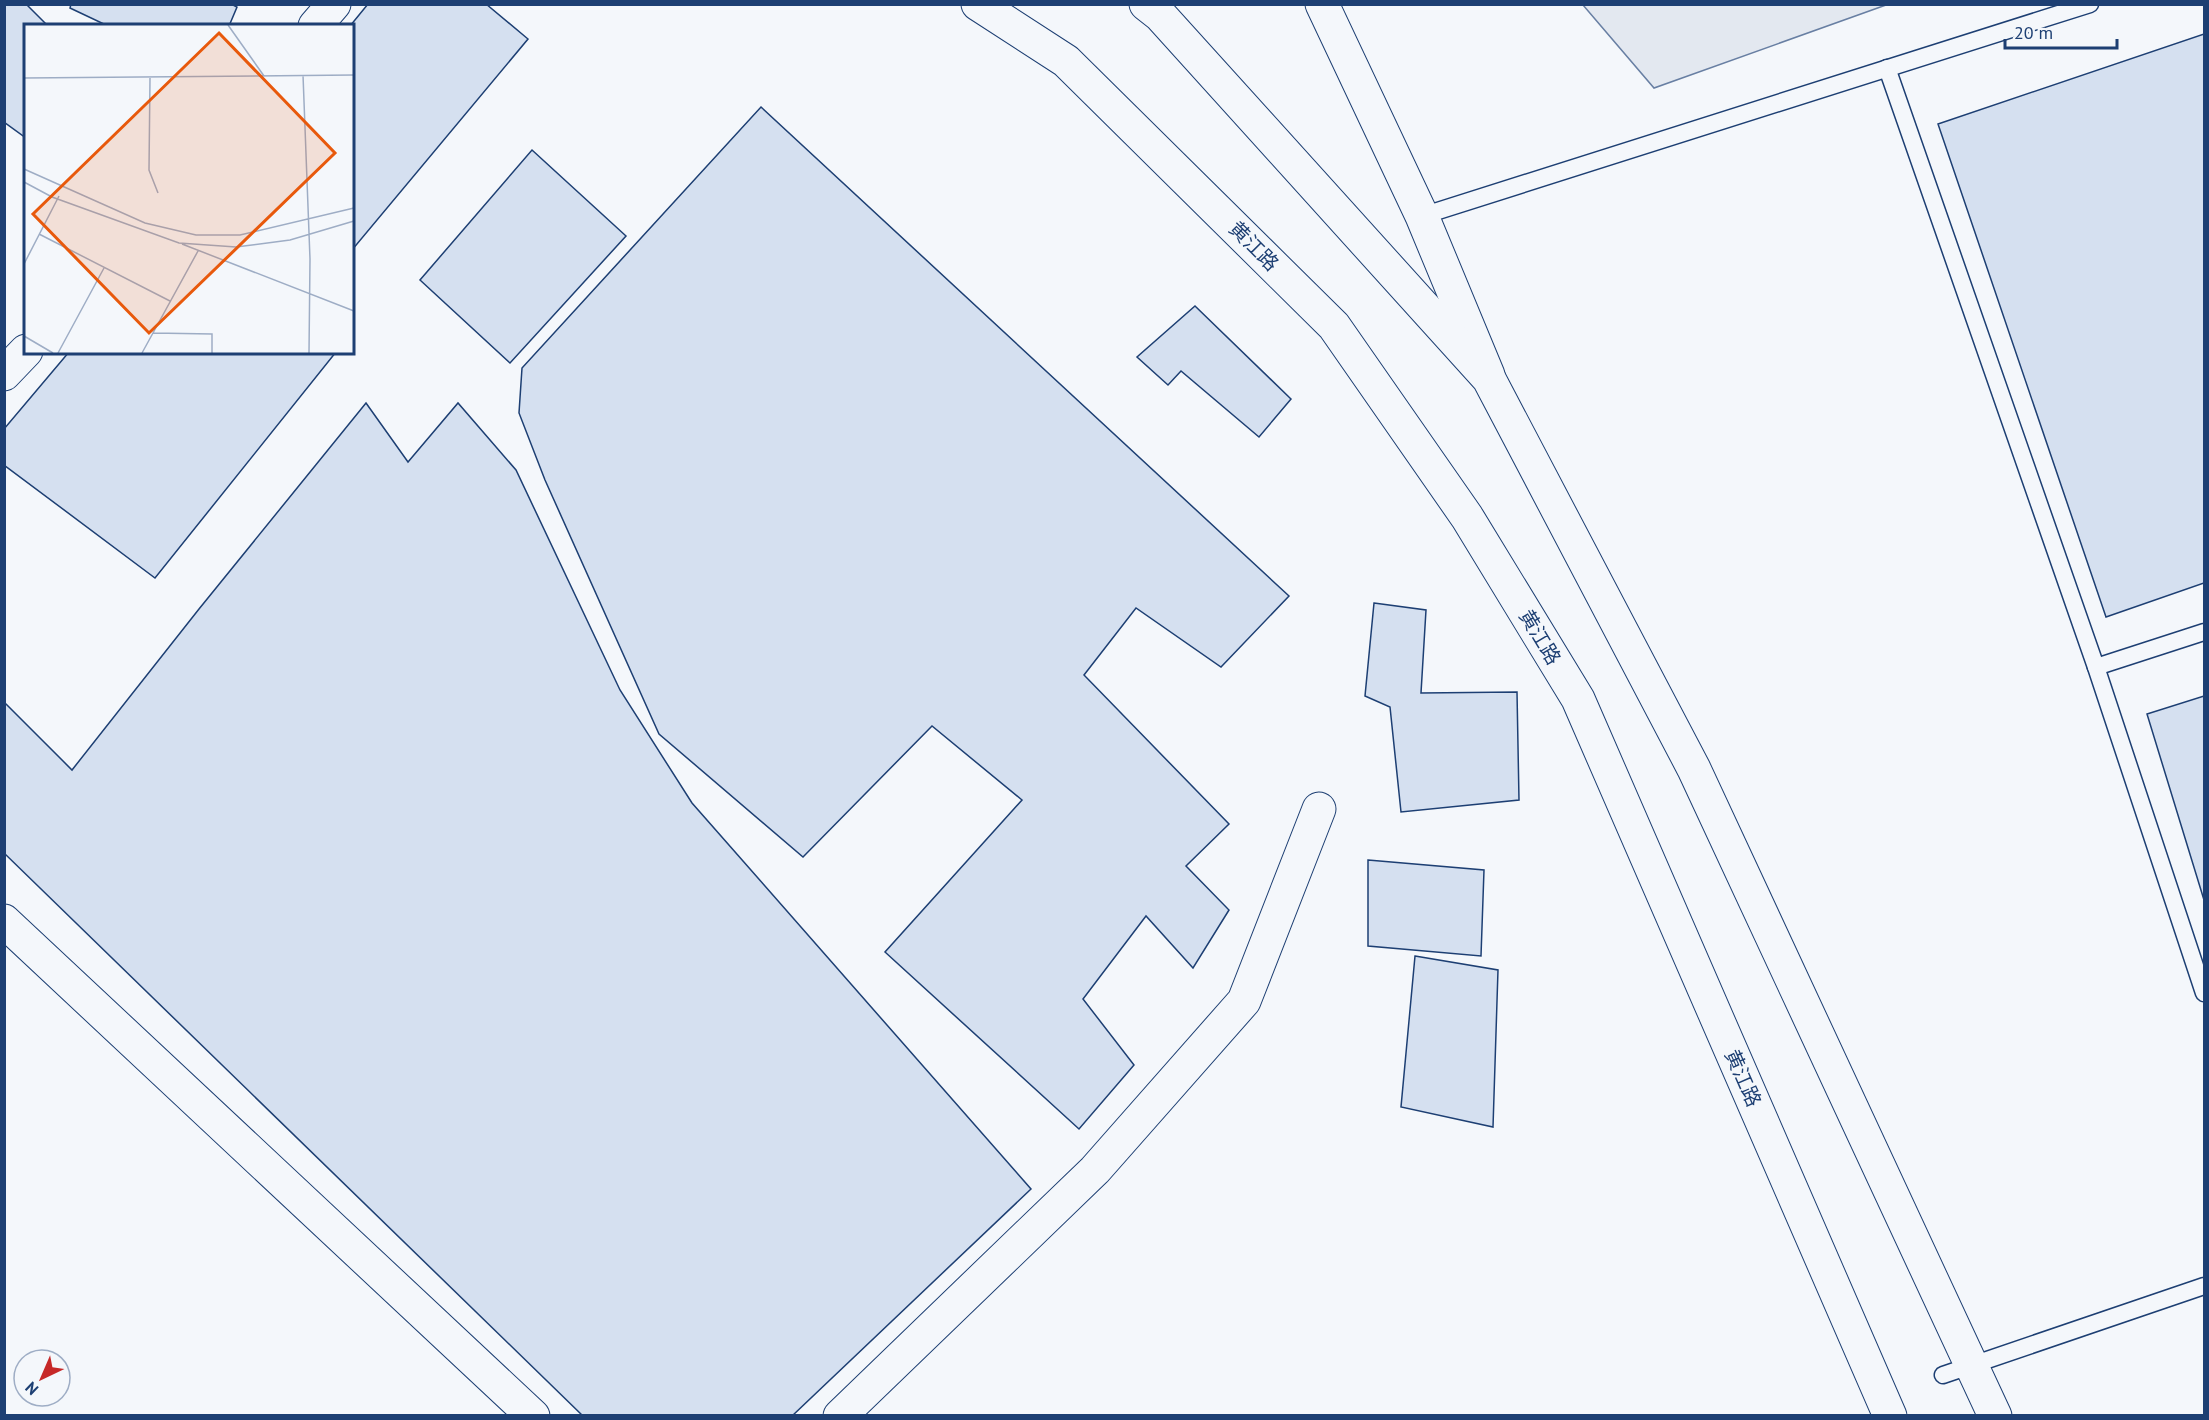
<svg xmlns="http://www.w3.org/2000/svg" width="2209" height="1420" font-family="'PT Sans','Noto Sans SC',sans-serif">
<rect width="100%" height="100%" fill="#f4f7fb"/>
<polygon fill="#e3e8f0" stroke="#687fa3" stroke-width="1.5" points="1583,5 1886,5 1654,88"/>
<g fill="#d5e0f0" stroke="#1d3f73" stroke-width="1.5">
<polygon points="4,4 26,4 48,26 26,26 26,138 4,122"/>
<polygon points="71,4 231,4 237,7 229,26 108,26 70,8"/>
<polygon points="368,4 486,4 528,39 352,250 352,26 350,26"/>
<polygon points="2204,34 2204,583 2106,617 1938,124"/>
<polygon points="761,107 1289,596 1221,667 1136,608 1084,675 1229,824 1186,866 1229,910 1193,968 1146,916 1083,999 1134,1065 1079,1129 885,952 1022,800 932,726 803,857 659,734 545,480 519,413 522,368"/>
<polygon points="532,150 626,236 510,363 420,280"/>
<polygon points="1195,306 1291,399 1259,437 1181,371 1168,385 1137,357"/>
<polygon points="69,352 336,352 155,578 4,465 4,429"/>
<polygon points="366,403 408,462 458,403 516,470 620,690 692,803 1031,1189 792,1416 583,1416 4,853 4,702 72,770 199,609"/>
<polygon points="1374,603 1426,610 1421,693 1517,692 1519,800 1401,812 1390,707 1365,696"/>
<polygon points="2204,696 2204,900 2147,714"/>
<polygon points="1368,860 1484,870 1481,956 1368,946"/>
<polygon points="1415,956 1498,970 1493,1127 1401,1107"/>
</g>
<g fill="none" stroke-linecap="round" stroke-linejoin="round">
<defs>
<g id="lane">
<polyline points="1887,68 2096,667 2204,993"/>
<polyline points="1422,216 2090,4"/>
<polyline points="2096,667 2204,632"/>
<polyline points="1943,1375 2204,1286"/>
</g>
<polyline id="street" points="840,1416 1095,1170 1244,1001 1319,809"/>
<g id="secondary">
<polyline points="1322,4 1422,216 1488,375"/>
<polyline points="315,26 334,4"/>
<polyline points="4,374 26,351"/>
<polyline points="4,921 533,1416"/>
</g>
<g id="primary">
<polyline points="978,4 1066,61 1334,326 1467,517 1578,699 1890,1416"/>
<polyline points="1146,4 1160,15 1489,379 1694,769 1995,1416"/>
</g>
</defs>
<use href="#lane" stroke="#1d3f73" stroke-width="19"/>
<use href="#street" stroke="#1d3f73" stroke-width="35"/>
<use href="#secondary" stroke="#1d3f73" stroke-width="35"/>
<use href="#primary" stroke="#1d3f73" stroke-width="35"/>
<use href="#lane" stroke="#f4f7fb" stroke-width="16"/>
<use href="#street" stroke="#f4f7fb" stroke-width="33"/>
<use href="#secondary" stroke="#f4f7fb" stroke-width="33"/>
<use href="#primary" stroke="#f4f7fb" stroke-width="33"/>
</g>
<g text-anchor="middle" stroke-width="4.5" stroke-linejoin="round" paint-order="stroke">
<g font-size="20" fill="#1d3f73" stroke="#f4f7fb">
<text transform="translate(1254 246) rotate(45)" y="7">黄江路</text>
<text transform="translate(1540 637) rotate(59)" y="7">黄江路</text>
<text transform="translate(1743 1078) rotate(66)" y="7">黄江路</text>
</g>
</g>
<g transform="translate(24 24)">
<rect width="330" height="330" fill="#f4f7fb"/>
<path fill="none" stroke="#9eadc5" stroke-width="1.5" d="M 204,1 L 240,52M 279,51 L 286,235 L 285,329M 0,54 L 330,51M 126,54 L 125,146 L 134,169M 0,145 L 121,199 L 172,211 L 216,211 L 330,184M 0,158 L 28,173 L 155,219 L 212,223 L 266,216 L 330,197M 15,210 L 146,277M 158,220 L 330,287M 0,240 L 35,172M 129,309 L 188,310 L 188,329M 0,312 L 29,329M 34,329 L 80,244M 118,329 L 174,227"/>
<path fill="#e8590c" fill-opacity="0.15" stroke="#e8590c" stroke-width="3" d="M 195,9 L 311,129 L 125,309 L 9,190 Z"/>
<rect width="330" height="330" fill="none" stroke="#1d3f73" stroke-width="3"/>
</g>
<rect width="2209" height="1420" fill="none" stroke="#1d3f73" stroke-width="12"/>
<g transform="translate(42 1378) rotate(224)"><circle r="28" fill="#f4f7fb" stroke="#9eadc5" stroke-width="1.5"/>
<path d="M0-4.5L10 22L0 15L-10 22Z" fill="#c62828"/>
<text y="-9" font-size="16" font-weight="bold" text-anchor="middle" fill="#1d3f73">N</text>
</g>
<path d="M2005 39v9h112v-9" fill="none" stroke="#1d3f73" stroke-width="3"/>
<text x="2014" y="39" font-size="18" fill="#1d3f73" stroke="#f4f7fb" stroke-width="4.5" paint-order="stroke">20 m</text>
</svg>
